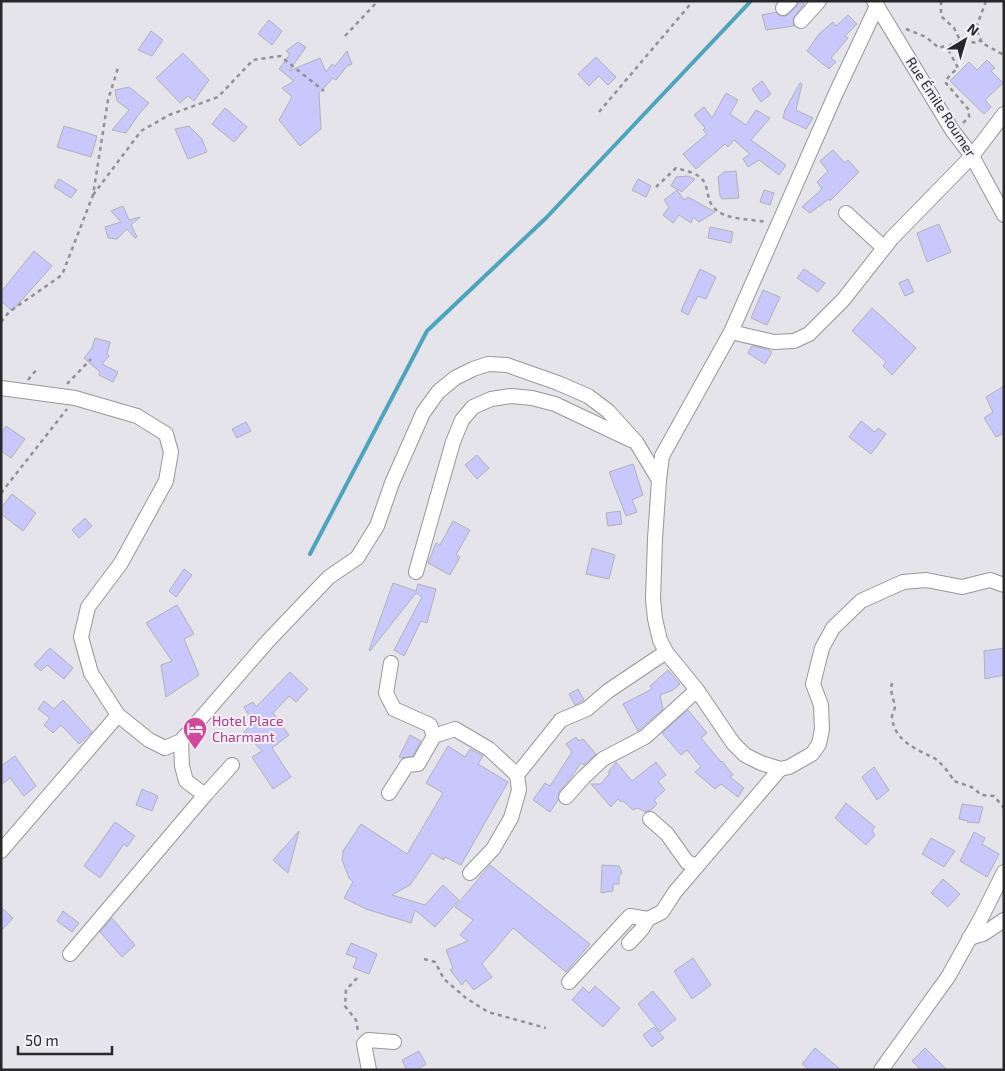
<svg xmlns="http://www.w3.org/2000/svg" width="1005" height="1071" font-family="'Exo 2',sans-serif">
<rect width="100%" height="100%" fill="#e4e4ea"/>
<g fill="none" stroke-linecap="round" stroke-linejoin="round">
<polyline stroke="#4da5bd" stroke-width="4" points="310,554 427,331 546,218 751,1"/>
</g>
<g fill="#c8c8fd" stroke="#b1b1b6">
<polygon points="799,1 802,1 804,4 793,19 794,26 766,30 762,15 776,12 780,16 786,16 796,7"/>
<polygon points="848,15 857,24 845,36 848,38 831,58 836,62 829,69 807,51 819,34 833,22 836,26"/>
<polygon points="269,20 282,31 272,45 258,34"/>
<polygon points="151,31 163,40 152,56 138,50"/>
<polygon points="298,42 306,47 289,71 320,58 326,72 332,64 335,66 347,51 352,64 347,66 336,80 333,78 319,93 321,129 300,146 279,120 292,97 282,88 294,81 279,69 290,54 286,51"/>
<polygon points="183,53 209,80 194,101 188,96 180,103 156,78"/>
<polygon points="596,57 616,77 608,85 599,76 589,86 578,74"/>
<polygon points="987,60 995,68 991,71 1003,83 985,100 991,107 984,114 950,81 969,62 977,70"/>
<polygon points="762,81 771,94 761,102 752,89"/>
<polygon points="800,83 802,84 796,110 813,118 806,129 783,118 785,110"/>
<polygon points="129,87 149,103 139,114 126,133 112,130 129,110 117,101 115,90"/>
<polygon points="726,93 738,100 730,114 746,125 756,110 770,118 751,140 786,165 779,175 759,160 748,167 743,159 750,154 734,140 728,147 725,144 696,169 683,154 707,134 703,130 705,128 694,115 704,107 712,118"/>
<polygon points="225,108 247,127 234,142 212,124"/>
<polygon points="64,126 97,136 91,157 57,147"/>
<polygon points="189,126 202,139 207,152 188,159 175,129"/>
<polygon points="833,150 845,163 848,160 859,172 830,201 829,199 810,213 802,207 822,189 817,182 828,171 820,161"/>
<polygon points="736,171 739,198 722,199 720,196 718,177 724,172"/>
<polygon points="688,176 695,179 682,192 671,186 676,177"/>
<polygon points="59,179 77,190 71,198 54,187"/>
<polygon points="638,179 651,186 646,197 632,190"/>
<polygon points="677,190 684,200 688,197 715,212 699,222 693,217 691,223 679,215 673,223 663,215 669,207 664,200"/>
<polygon points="764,190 774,193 770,205 760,202"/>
<polygon points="123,206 129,220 140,217 131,225 137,237 135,238 127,229 117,239 108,238 105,227 121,222 111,211"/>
<polygon points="939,224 951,252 927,262 917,233"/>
<polygon points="710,227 733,232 731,243 708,238"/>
<polygon points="34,251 52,266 12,311 1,301 1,292"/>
<polygon points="700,269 716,277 706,299 698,296 688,315 681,311"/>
<polygon points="804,269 825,283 818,292 797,278"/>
<polygon points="908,279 914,292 905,296 899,283"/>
<polygon points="763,290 780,297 767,325 751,318"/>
<polygon points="872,308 916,348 892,375 883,366 886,362 852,331"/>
<polygon points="95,338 110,342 107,354 109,356 102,364 118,372 113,382 99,375 100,372 84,358 92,348"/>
<polygon points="752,346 767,349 772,352 765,364 748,353"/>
<polygon points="1004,386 1004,433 996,437 984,418 993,412 986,397"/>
<polygon points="861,421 875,432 878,428 886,434 871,454 849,437"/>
<polygon points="246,422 251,431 237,438 232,429"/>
<polygon points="6,426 25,439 11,458 1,451 1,433"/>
<polygon points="477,455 489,468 477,479 465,465"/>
<polygon points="633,464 643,495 632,500 637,512 626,516 609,472"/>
<polygon points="12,494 36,513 23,531 1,514 1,508"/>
<polygon points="620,511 622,524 608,526 606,513"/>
<polygon points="85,518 92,526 79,538 72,530"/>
<polygon points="453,521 470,530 456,555 460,557 450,575 428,563 436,543 440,545"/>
<polygon points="592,548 615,555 609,579 586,574"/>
<polygon points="184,569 192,575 176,597 169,591"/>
<polygon points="393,583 416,591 418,584 436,589 427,623 421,621 404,656 394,650 422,597 416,593 370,651 369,650"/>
<polygon points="177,605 194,634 184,639 199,675 166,697 161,665 172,661 146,623"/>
<polygon points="50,648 73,668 64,679 47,665 41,671 34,665"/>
<polygon points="1004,648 1004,675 985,679 984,651"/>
<polygon points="668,670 680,684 673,690 660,695 663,709 638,731 623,704 652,689 650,686"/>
<polygon points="290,672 308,689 296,702 289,696 273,713 289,735 272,748 291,777 273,789 252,757 262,751 244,732 253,723 244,707 253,702 256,707"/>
<polygon points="578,689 584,700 575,705 569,694"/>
<polygon points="63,700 92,732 79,744 61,725 53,733 44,725 50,718 38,709 44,701 54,709"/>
<polygon points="688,710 707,733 701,738 721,762 722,761 733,775 730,777 744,788 738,797 721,784 715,789 695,772 701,767 687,750 681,755 662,733"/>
<polygon points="410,735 421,741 413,756 402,758 399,757"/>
<polygon points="576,737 579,741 583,739 596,754 584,765 581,763 570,779 559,792 558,800 550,812 533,800 545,783 550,786 572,752 566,744"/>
<polygon points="448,746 465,757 470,749 483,756 478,764 508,782 461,865 445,857 444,860 432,853 410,885 392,895 425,905 443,885 459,900 435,927 415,910 411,923 366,909 344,898 353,882 349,878 342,860 343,851 361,824 407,854 443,793 426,783"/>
<polygon points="15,756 36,786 24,796 10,778 1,785 1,766"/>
<polygon points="616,762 632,781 656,762 666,775 658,781 665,790 654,800 657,804 651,810 645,812 638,808 633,810 623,801 621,802 618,799 611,807 591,784 601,784 609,774 609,771"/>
<polygon points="874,767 889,790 877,800 862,777"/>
<polygon points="142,789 158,796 152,811 136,805"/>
<polygon points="846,803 875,827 872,831 875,835 866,845 835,818"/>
<polygon points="962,804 983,807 979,823 967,822 968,821 959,819"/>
<polygon points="115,822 135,836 127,847 124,844 100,878 84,866"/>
<polygon points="299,831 288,873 273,860"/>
<polygon points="974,832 985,838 982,844 999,854 987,877 960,861"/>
<polygon points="931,838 955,851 944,867 922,854"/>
<polygon points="490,865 590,944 566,972 513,928 482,964 492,977 474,990 466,980 462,985 450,970 453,968 446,950 468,941 460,935 473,920 455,907"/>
<polygon points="602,865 619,866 621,870 622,873 619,876 619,884 613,884 613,891 601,893"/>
<polygon points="943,879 960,894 948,907 931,893"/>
<polygon points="1,907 13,918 1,931"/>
<polygon points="63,911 79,923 72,932 57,921"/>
<polygon points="112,918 135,945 122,957 100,932"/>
<polygon points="351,943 377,954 369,974 353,968 357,958 346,954"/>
<polygon points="693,958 711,985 692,999 674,971"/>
<polygon points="595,986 620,1008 603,1027 572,1000 583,987 589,993"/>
<polygon points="653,991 676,1019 660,1032 638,1004"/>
<polygon points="654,1027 664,1038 652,1047 643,1035"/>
<polygon points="815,1048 841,1070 809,1070 802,1064"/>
<polygon points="925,1048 947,1070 921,1070 912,1061"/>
<polygon points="419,1051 426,1064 416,1070 407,1070 402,1060"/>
</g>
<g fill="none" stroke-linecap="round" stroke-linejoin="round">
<defs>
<g id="minor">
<polyline points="874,1 952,130 972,156 1004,215"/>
<polyline points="877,6 836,93 731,332 662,456 659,480 655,539 653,599 655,619 660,640 666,652 697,690 733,743 745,755 761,763 780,769 789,767 812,754 819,744 822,729 821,705 813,684 822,648 833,628 861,601 903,582 926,580 962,587 990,580 1004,585"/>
<polyline points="783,8 790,1"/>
<polyline points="801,21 819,1"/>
<polyline points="846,213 884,248"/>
<polyline points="731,332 774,342 794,341 809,334 843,300 892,238 972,156 1004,114"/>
<polyline points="1,388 75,398 137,416 166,434 171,452 166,481 121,563 88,607 81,637 91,673 118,715 149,740 165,748 181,741 267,642 329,577 357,558 377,526 392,483 423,413 438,392 455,378 473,369 488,364 507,365 558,383 588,396 608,411 636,442 659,480"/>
<polyline points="416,572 453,442 462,420 473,407 491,399 511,396 532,398 555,404 631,440"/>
<polyline points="434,736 455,729 489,749 517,775"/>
<polyline points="389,793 407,765 418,764 434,736 430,725 394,709 386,693 391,663"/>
<polyline points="205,795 232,765"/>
<polyline points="566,797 583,778 603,759 645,737 697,690"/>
<polyline points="650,819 667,834 687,862 697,866"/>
<polyline points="1,851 118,715"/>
<polyline points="470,873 493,849 511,818 519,790 517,775 561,720 587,709 608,691 666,652"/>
<polyline points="969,938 983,934 1004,920"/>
<polyline points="629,943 642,929 648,919"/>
<polyline points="70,954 205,795 186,781 182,766 181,741"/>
<polyline points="569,982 630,916 648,919 662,912 675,892 780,769"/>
<polyline points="369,1070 364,1044 368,1040 394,1042"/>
<polyline points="881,1070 948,977 981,918 1004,872"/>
</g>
</defs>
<use href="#minor" stroke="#96969b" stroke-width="16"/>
<g stroke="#919195" stroke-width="2.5" stroke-dasharray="4 4" stroke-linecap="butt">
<polyline points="941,1 941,16 954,28 960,40"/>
<polyline points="986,1 976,28 982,43 1004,55"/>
<polyline points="906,29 926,37 939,48 945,46 949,49"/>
<polyline points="345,36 378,1"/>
<polyline points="599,112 693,1"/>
<polyline points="963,123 969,117 969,110 945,82 950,75 958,68 949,51 949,46 960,40 977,43 981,40"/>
<path d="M 656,187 L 676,168 C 686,171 701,173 705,184 C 709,193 707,201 715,209 C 726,220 751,219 767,222"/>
<polyline points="93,195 141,131 169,115 218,97 253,60 280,56 324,91"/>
<polyline points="1,322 9,312 62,275 93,195 108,100 118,68"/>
<polyline points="28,380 37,369"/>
<polyline points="67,384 91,359"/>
<polyline points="1,493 67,409"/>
<path d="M 892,683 C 891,687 891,691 892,695 C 892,698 895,702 895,706 C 895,710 892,713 892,717 C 894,741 916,749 934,758 C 939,760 951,775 954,781 L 974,788 L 981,795 L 994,796 L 1004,808"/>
<polyline points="424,959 435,962 444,979 466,998 488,1012 546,1028"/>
<polyline points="357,978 346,990 345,1006 356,1020 358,1031"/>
</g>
<use href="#minor" stroke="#fff" stroke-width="14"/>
</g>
<defs>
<symbol id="hotel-pin" viewBox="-11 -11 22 30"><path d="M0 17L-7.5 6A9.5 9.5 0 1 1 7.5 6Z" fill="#d1479c" stroke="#f1f1f7"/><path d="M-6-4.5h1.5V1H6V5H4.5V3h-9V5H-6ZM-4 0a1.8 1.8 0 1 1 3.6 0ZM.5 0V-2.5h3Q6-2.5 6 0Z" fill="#fff"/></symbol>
</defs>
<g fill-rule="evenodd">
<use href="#hotel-pin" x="181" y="715" width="28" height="38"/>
</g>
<g text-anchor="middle" stroke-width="4" stroke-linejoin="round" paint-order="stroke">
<g font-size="14" fill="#28282b" stroke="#f1f1f7">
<text transform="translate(941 107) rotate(57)" y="5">Rue Émile Roumer</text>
</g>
<g font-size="14" fill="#b23c85" stroke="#f1f1f7" text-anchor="start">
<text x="212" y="726">Hotel Place<tspan x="212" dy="16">Charmant</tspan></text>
</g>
</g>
<rect width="1005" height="1071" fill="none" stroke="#28282b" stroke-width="5"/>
<g transform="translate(965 40) rotate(38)" stroke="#f1f1f7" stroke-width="4" paint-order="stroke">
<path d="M0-4L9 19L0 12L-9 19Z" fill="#28282b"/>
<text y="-8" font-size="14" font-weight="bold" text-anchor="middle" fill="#28282b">N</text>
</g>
<path d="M18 1046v8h94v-8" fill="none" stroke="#28282b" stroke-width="2.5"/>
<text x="25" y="1046" font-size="15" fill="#28282b" stroke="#f1f1f7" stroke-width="4" paint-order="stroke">50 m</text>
</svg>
